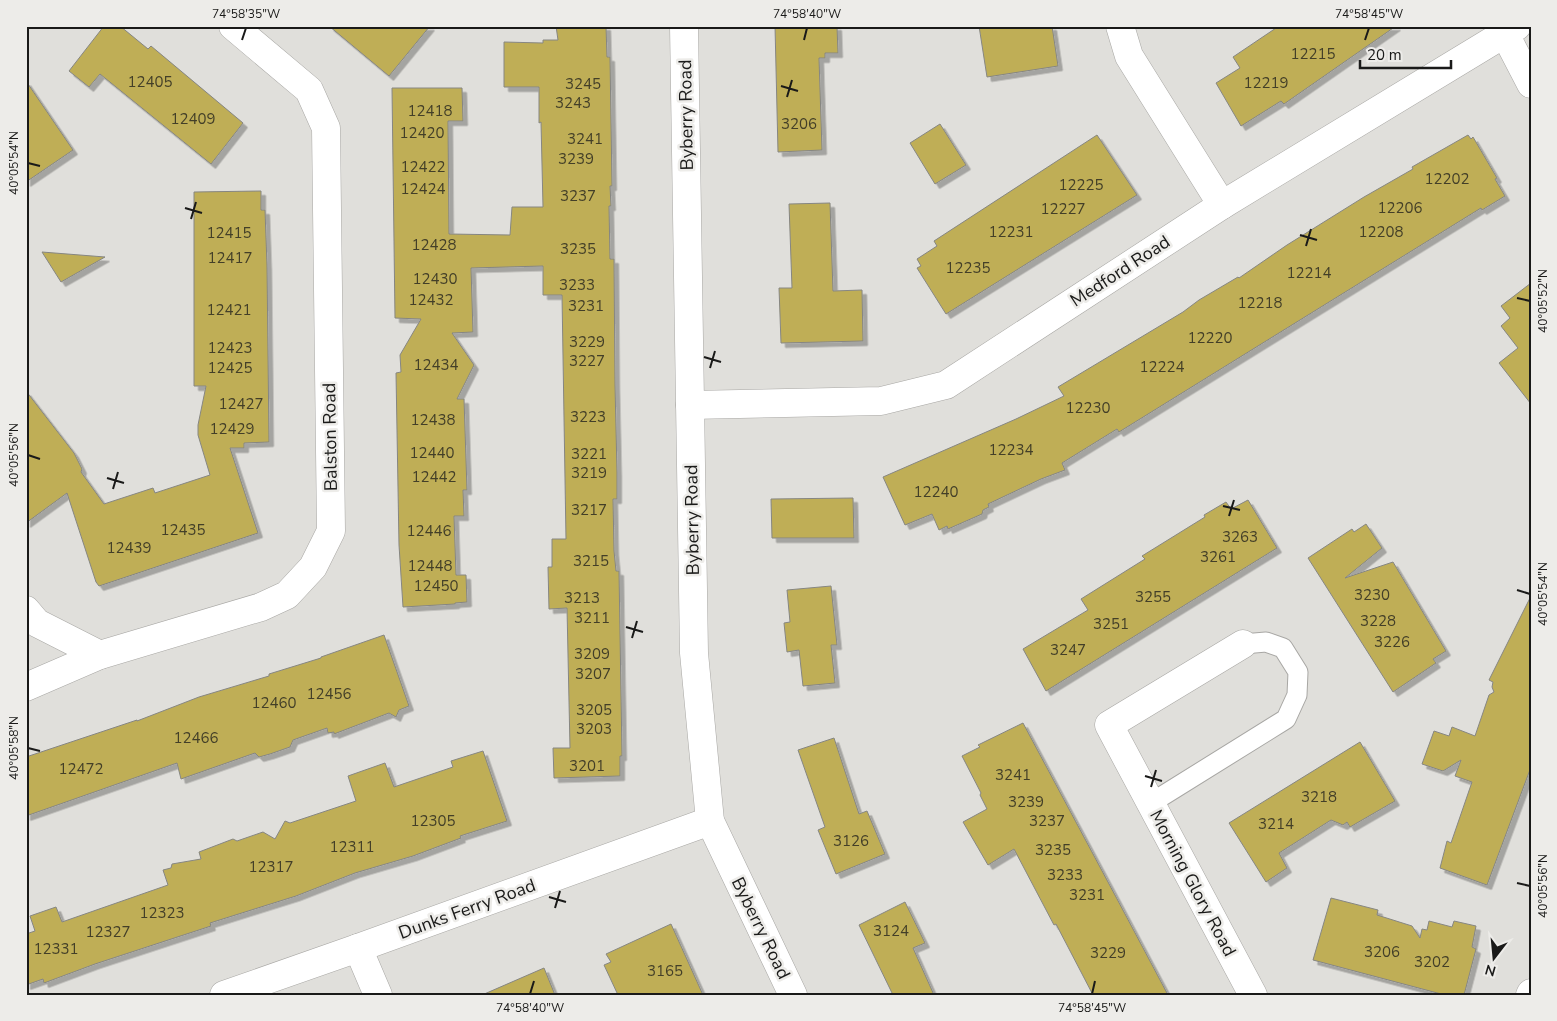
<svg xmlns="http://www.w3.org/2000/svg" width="1557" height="1021" font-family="'Nunito Sans',sans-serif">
<defs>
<filter id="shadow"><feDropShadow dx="4.5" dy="4.5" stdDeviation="0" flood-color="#0004"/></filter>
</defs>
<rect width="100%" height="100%" fill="#e0dfdb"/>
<g fill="#bfae57" stroke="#868682" filter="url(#shadow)">
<polygon points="104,26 120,26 148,49 151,46 243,123 211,164 100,74 89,87 69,71"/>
<polygon points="329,26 430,26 389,76"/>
<polygon points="556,26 606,26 607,57 610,57 612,186 610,186 611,206 609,206 610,259 614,259 615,385 617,472 617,499 613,499 614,551 616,571 619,571 622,756 620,756 620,776 554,778 553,748 570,748 567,608 549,609 548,567 552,567 552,539 566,539 562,295 543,295 543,266 471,268 473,332 452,333 474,365 457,399 464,399 467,490 463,490 464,516 454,516 456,575 466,575 467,602 455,603 455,604 403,607 399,545 396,373 401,372 400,355 421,319 395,318 392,88 462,88 463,121 448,121 449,234 510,235 512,207 543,207 541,122 539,123 539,87 504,87 504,42 543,43 543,40 558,40"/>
<polygon points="775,26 837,26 838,53 825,53 825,58 819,58 822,150 778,152"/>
<polygon points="979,26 1052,26 1058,66 987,77"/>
<polygon points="1279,26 1396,26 1284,104 1281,101 1241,126 1216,83 1240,68 1233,57"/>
<polygon points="26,81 73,150 26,182"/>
<polygon points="940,124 966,165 935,184 910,143"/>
<polygon points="1097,135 1137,195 946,314 917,268 921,266 917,259 937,246 934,241"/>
<polygon points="1468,135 1471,139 1473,137 1497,178 1495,179 1505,196 1482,210 1481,208 1119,432 1117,429 1062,463 1065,470 1041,479 988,504 989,507 983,510 982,514 948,529 947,526 939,530 932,514 905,525 883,477 1016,419 1064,396 1058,387 1183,312 1199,300 1238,277 1239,278 1287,245 1364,197 1413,169 1412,167"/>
<polygon points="261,191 261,210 265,210 267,265 269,442 244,443 244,448 230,448 258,533 99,586 96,582 67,493 26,523 26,391 74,453 82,469 81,472 104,504 153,488 155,493 210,475 198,435 198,425 206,386 194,386 194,192"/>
<polygon points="830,203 833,291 862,290 863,341 781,343 779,288 792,288 789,204"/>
<polygon points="42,252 105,257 61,282"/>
<polygon points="1531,283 1531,404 1499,363 1518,348 1501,326 1510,318 1501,306"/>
<polygon points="853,498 854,538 772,538 771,499"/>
<polygon points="1248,500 1277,548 1046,691 1023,649 1088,610 1081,599 1145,559 1142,556 1205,517 1204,515 1226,502 1231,509"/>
<polygon points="1366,524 1382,548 1345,578 1393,562 1446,651 1433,659 1436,663 1393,692 1308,558 1352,529 1354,532"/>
<polygon points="831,586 837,645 831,645 835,683 803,686 799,650 787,652 784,623 790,622 787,590"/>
<polygon points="1531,596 1531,767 1487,885 1440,868 1447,841 1451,843 1472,782 1455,776 1461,760 1443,771 1422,764 1434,731 1449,736 1452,727 1475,736 1489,695 1494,692 1492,687 1493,682 1489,680"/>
<polygon points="384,635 409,706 399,710 396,717 389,713 334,734 334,732 328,733 327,728 293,740 290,747 270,754 259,757 255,753 181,779 177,763 26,816 26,757 137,720 137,721 199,697 269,676 269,674 321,658 321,657"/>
<polygon points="1023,723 1116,897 1168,995 1093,995 1056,924 1054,925 1014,849 988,865 963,822 987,809 980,795 981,793 962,756 980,747 978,745"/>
<polygon points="834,738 859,814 867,811 885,854 836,874 818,830 825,827 798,750"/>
<polygon points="1360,742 1395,801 1350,827 1347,822 1343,825 1331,820 1279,853 1287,868 1266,882 1229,823"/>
<polygon points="483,751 507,821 460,836 461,838 413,856 355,873 296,896 210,923 211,926 95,964 44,983 43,979 26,985 26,934 35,931 30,916 56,907 62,922 168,885 163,870 171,868 172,864 201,859 199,852 233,839 237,841 263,832 275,839 285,821 290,823 356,801 348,776 385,763 394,787 453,767 451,761"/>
<polygon points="1331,898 1378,910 1377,915 1412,926 1420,938 1422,929 1427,930 1429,921 1452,927 1454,921 1476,926 1472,947 1476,949 1464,995 1445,995 1313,960"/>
<polygon points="905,902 925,943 913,948 934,995 893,995 859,925"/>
<polygon points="671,924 703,995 618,995 604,965 611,962 606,954"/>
<polygon points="544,968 555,995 482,995"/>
</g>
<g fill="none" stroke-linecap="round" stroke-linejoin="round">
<defs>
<polyline id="lane" points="1151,803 1286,719 1297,695 1298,672 1283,648 1266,642 1243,644"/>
<g id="street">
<polyline points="1120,26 1129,56 1222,205"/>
<polyline points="1505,34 1531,84"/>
<polyline points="690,405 881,401 946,385 1222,205 1517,26"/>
<polyline points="26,610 37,623 100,655"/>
<polyline points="1243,644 1109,725 1253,995"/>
<polyline points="26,687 100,655 261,607 287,595 313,567 331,531 326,128 309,90 233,26"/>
<polyline points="358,948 378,995"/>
<polyline points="1530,995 1531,993"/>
</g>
<g id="secondary">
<polyline points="684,26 694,653 710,821 793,995"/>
<polyline points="224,995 358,948 710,821"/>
</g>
</defs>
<use href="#lane" stroke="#a8a7a4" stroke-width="21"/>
<use href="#street" stroke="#a8a7a4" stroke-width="29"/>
<use href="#secondary" stroke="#a8a7a4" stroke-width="29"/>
<use href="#lane" stroke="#fff" stroke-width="19"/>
<use href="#street" stroke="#fff" stroke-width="28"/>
<use href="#secondary" stroke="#fff" stroke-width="28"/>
</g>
<path fill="none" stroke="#1a1a19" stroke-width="2" d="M 242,40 L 246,28M 804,40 L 807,28M 1365,40 L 1369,28M 781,86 L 798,91M 787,97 L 792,80M 28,163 L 40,166M 185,208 L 202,213M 191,219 L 196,202M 1300,235 L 1317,240M 1306,246 L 1311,229M 1517,298 L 1530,301M 704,357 L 721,362M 710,368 L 715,351M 28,455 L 40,459M 107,478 L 124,483M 113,489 L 118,472M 1223,506 L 1240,510M 1229,516 L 1234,500M 1517,590 L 1530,594M 626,627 L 643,632M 632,638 L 637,621M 28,748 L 40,751M 1145,776 L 1162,781M 1151,787 L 1156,770M 1517,883 L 1530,886M 549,897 L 566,902M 555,908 L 560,891M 530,994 L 534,981M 1092,994 L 1095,981"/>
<g text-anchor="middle" stroke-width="5" stroke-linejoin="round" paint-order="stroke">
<g font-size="15" fill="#433f28">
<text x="1313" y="59">12215</text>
<text x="150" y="87">12405</text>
<text x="1266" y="88">12219</text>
<text x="583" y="89">3245</text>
<text x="573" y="108">3243</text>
<text x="430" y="116">12418</text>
<text x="193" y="124">12409</text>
<text x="799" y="129">3206</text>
<text x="422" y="138">12420</text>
<text x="585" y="144">3241</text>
<text x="576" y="164">3239</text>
<text x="423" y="172">12422</text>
<text x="1447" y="184">12202</text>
<text x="1081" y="190">12225</text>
<text x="423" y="194">12424</text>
<text x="578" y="201">3237</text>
<text x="1400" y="213">12206</text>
<text x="1063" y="214">12227</text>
<text x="1011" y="237">12231</text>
<text x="1381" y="237">12208</text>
<text x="229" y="238">12415</text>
<text x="434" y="250">12428</text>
<text x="578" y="254">3235</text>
<text x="230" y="263">12417</text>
<text x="968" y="273">12235</text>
<text x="1309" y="278">12214</text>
<text x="435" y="284">12430</text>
<text x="577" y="290">3233</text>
<text x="431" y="305">12432</text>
<text x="1260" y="308">12218</text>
<text x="586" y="311">3231</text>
<text x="229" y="315">12421</text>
<text x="1210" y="343">12220</text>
<text x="587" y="347">3229</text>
<text x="230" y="353">12423</text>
<text x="587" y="366">3227</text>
<text x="436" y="370">12434</text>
<text x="1162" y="372">12224</text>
<text x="230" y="373">12425</text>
<text x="241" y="409">12427</text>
<text x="1088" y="413">12230</text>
<text x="588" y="422">3223</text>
<text x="433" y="425">12438</text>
<text x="232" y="434">12429</text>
<text x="1011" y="455">12234</text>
<text x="432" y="458">12440</text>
<text x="589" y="459">3221</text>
<text x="589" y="478">3219</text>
<text x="434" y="482">12442</text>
<text x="936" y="497">12240</text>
<text x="589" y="515">3217</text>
<text x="183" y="535">12435</text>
<text x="429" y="536">12446</text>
<text x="1240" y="542">3263</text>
<text x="129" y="553">12439</text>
<text x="1218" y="562">3261</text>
<text x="591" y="566">3215</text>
<text x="430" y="571">12448</text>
<text x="436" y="591">12450</text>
<text x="1372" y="600">3230</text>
<text x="1153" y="602">3255</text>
<text x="582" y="603">3213</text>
<text x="592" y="623">3211</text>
<text x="1378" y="626">3228</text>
<text x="1111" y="629">3251</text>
<text x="1392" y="647">3226</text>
<text x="1068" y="655">3247</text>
<text x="592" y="659">3209</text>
<text x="593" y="679">3207</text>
<text x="329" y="699">12456</text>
<text x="274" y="708">12460</text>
<text x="594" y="715">3205</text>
<text x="594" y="734">3203</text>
<text x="196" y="743">12466</text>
<text x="587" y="771">3201</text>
<text x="81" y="774">12472</text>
<text x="1013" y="780">3241</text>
<text x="1319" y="802">3218</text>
<text x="1026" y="807">3239</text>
<text x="433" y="826">12305</text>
<text x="1047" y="826">3237</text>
<text x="1276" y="829">3214</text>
<text x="851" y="846">3126</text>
<text x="352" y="852">12311</text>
<text x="1053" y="855">3235</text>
<text x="271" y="872">12317</text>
<text x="1065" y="880">3233</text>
<text x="1087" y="900">3231</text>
<text x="162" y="918">12323</text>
<text x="891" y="936">3124</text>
<text x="108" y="937">12327</text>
<text x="56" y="954">12331</text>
<text x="1382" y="957">3206</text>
<text x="1108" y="958">3229</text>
<text x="1432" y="967">3202</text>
<text x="665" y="976">3165</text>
</g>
<g font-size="18" fill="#1a1a19" stroke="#edece9">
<text transform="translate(686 115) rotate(-91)" y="6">Byberry Road</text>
<text transform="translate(1120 271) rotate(-33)" y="6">Medford Road</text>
<text transform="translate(330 437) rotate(-91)" y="6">Balston Road</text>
<text transform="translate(692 520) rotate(-91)" y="6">Byberry Road</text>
<text transform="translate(1193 883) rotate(62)" y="6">Morning Glory Road</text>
<text transform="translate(467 909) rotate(-20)" y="6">Dunks Ferry Road</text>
<text transform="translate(761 928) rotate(64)" y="6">Byberry Road</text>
</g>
</g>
<rect width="1557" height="1021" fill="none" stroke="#edece9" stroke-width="55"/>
<g transform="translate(1494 958) rotate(196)" stroke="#edece9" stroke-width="4" paint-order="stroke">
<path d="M0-4L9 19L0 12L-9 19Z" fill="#1a1a19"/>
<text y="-8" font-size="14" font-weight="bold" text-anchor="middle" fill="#1a1a19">N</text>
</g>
<path d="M1360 60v8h91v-8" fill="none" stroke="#1a1a19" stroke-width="2.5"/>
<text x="1367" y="60" font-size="15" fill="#1a1a19" stroke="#edece9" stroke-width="4" paint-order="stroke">20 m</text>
<rect x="28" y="28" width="1502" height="966" fill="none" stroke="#1a1a19" stroke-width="2"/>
<g font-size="12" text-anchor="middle" fill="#1a1a19">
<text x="246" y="18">74°58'35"W</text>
<text x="807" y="18">74°58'40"W</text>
<text x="1369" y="18">74°58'45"W</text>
<text transform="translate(14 163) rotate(-90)" y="4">40°05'54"N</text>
<text transform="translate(1543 301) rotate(-90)" y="4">40°05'52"N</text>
<text transform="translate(14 455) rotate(-90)" y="4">40°05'56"N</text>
<text transform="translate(1543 594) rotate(-90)" y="4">40°05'54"N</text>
<text transform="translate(14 748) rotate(-90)" y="4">40°05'58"N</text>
<text transform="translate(1543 886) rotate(-90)" y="4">40°05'56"N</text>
<text x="530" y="1012">74°58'40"W</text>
<text x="1092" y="1012">74°58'45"W</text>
</g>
</svg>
